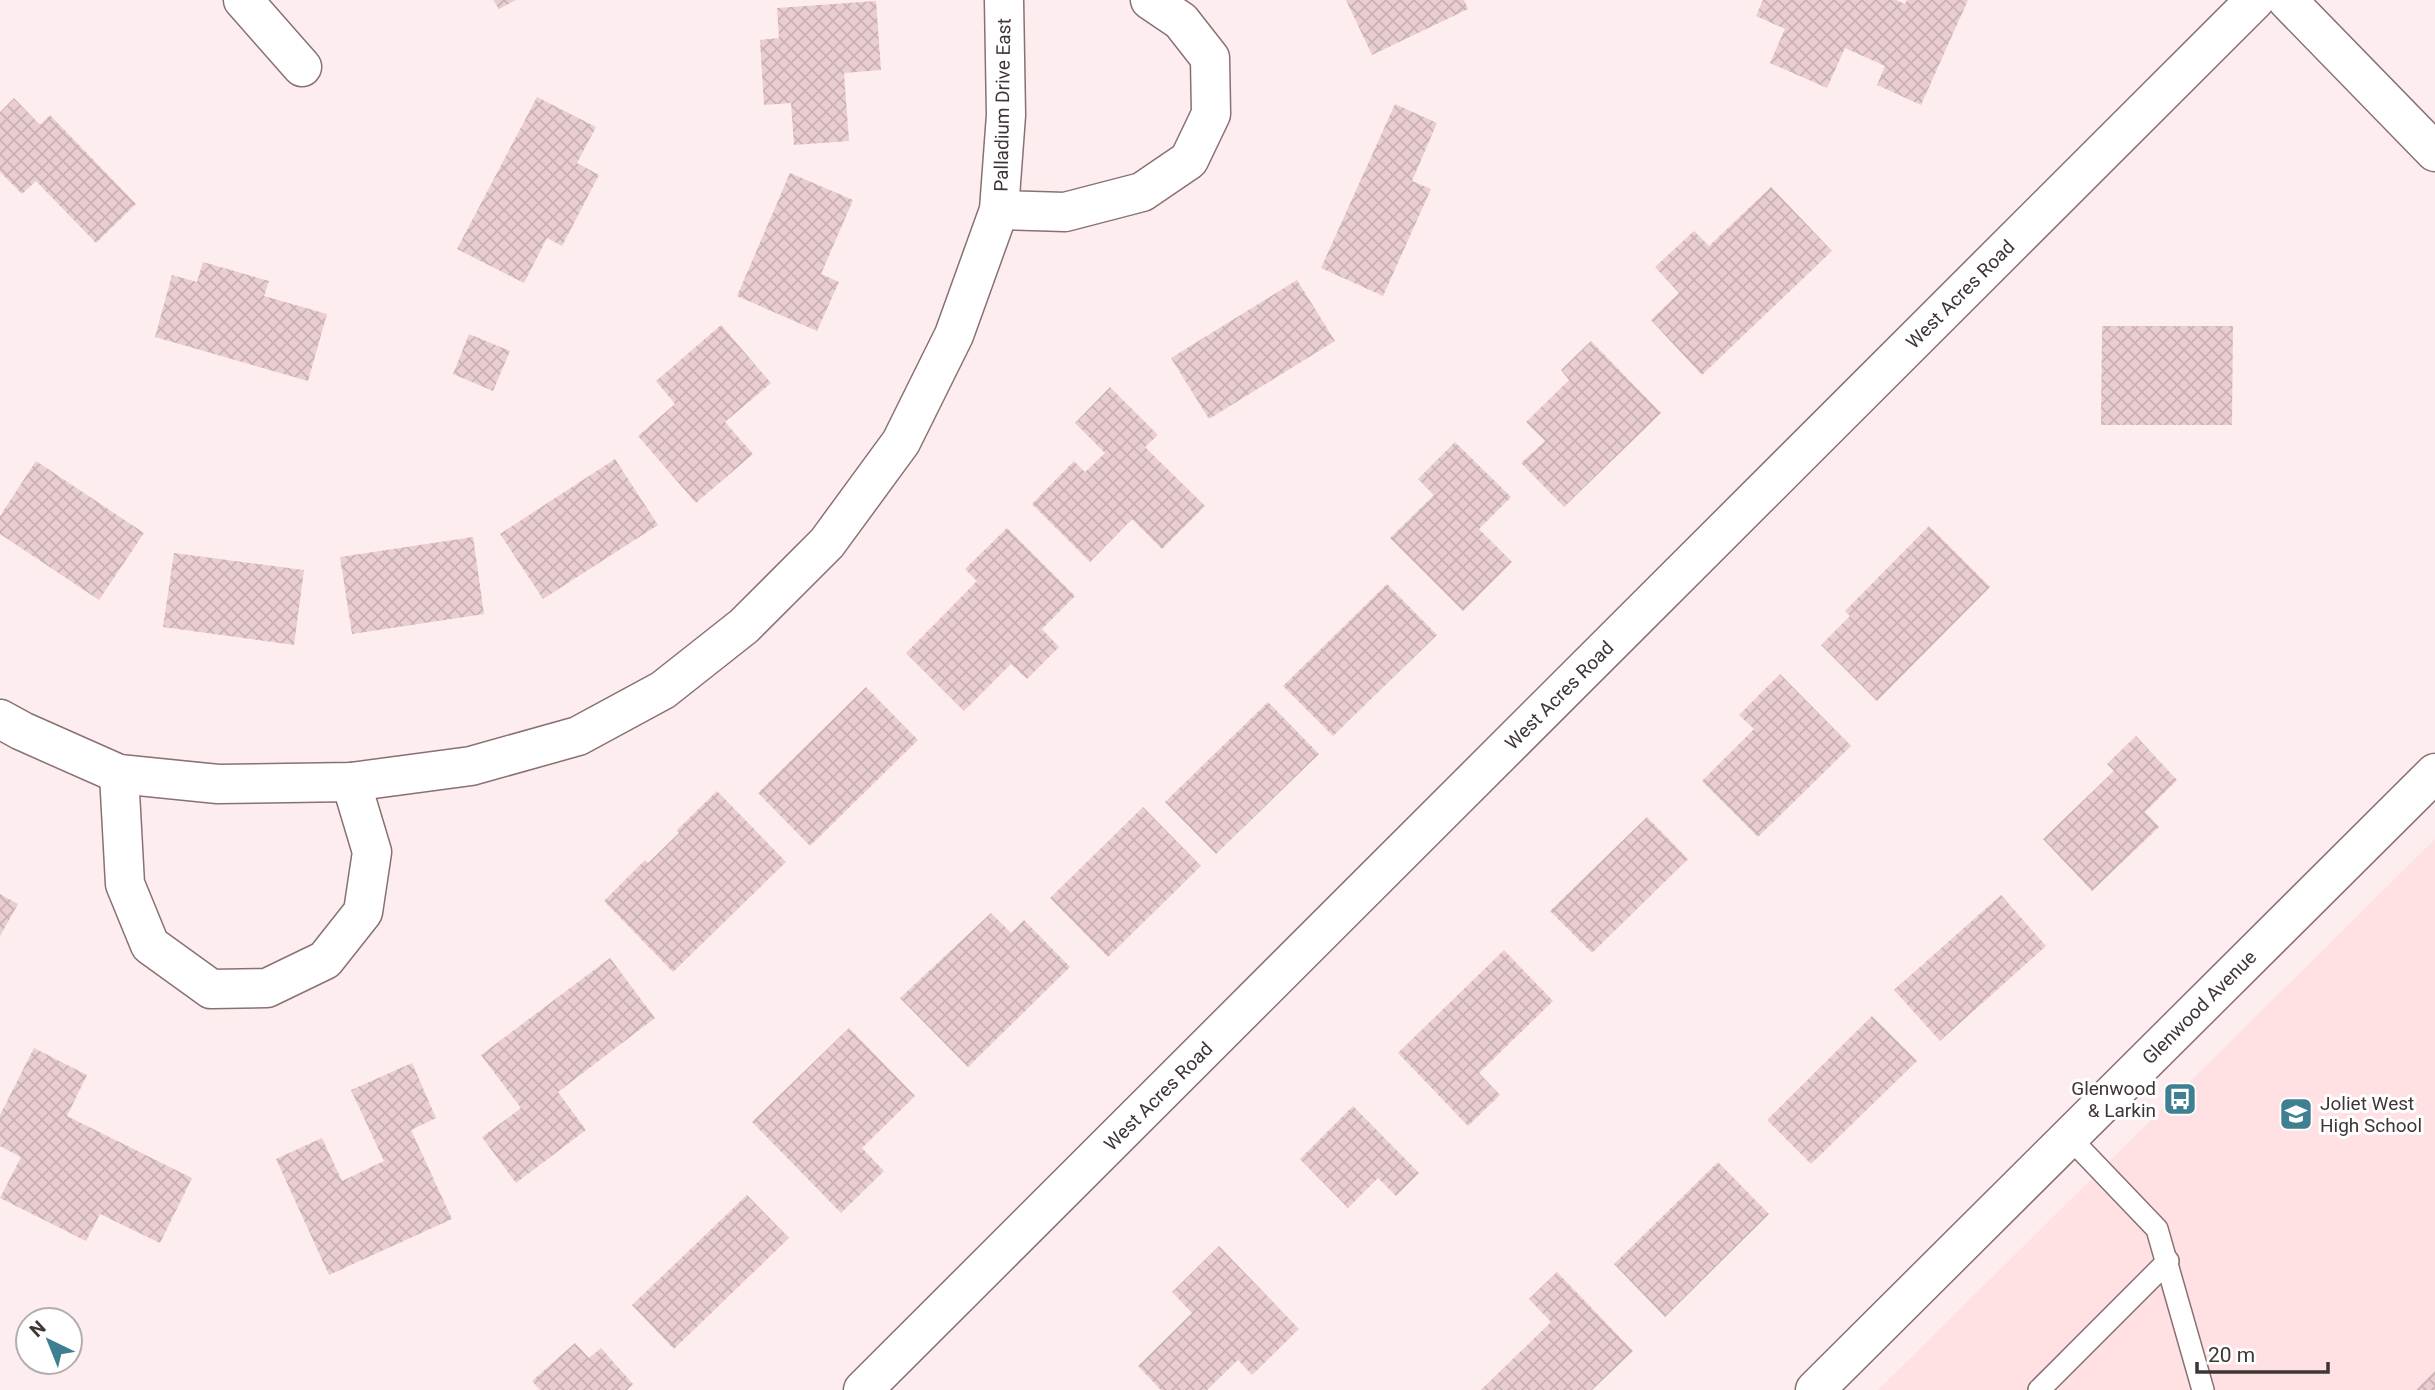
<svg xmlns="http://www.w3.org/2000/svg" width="2435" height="1390" font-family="Roboto,sans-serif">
<defs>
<pattern id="building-cross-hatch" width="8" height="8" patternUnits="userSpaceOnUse" patternTransform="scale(1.75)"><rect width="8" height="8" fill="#e9cdd0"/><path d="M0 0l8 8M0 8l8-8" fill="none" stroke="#c9b1b3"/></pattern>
</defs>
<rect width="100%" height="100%" fill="#feedef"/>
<polygon fill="#ffe1e4" points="2435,839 2435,1390 1878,1390"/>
<g fill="url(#building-cross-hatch)">
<polygon points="493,0 516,0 499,9"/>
<polygon points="1346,0 1464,0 1468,9 1372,55"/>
<polygon points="1763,0 1896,0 1905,4 1907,0 1968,0 1921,105 1877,85 1885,66 1845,48 1827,88 1770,63 1785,29 1756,16"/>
<polygon points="876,1 881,70 844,73 849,141 794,145 791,103 764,105 760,40 779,38 777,8"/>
<polygon points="537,97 596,127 577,163 599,175 562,246 547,238 524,283 457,249"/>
<polygon points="14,98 40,125 50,115 136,204 96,243 36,181 22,194 0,172 0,112"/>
<polygon points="1395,104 1437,123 1412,181 1431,189 1383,296 1321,268"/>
<polygon points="790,173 853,200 821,274 839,282 817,331 737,296"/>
<polygon points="1771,187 1832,251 1702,375 1651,320 1679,293 1655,267 1694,231 1709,246"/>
<polygon points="203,262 269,281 264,296 327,314 308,381 155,337 172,275 197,282"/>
<polygon points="1297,280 1335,341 1209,419 1171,358"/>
<polygon points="721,325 771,383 725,422 753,454 696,503 638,436 675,404 656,381"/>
<polygon points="2102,326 2233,326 2232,425 2101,425"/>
<polygon points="469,334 510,351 493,391 453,374"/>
<polygon points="1591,341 1661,413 1564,507 1521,463 1545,441 1526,422 1569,380 1561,370"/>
<polygon points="1110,387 1158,435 1145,447 1205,506 1162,549 1132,519 1090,562 1032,504 1074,461 1085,472 1105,453 1075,423"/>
<polygon points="1455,442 1511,497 1479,529 1512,562 1463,611 1390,538 1434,495 1418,479"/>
<polygon points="615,459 658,525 543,599 500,534"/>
<polygon points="36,461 144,533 99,600 0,534 0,516"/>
<polygon points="1929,526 1990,587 1877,701 1821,645 1850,616 1845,611"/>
<polygon points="1007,528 1075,596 1042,629 1059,647 1027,679 1011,664 964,711 906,653 977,581 965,569"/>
<polygon points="473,537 484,614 352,634 340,557"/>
<polygon points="174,553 304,570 294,645 163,627"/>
<polygon points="1387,584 1437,635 1333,736 1283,686"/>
<polygon points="1780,674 1851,746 1758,837 1702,781 1754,729 1739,715"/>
<polygon points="866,687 918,740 810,846 758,793"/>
<polygon points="1268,702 1319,754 1216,854 1165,802"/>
<polygon points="2136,736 2177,780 2145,812 2159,827 2092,891 2043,839 2114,771 2107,764"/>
<polygon points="717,791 786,862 673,972 604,901 645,860 648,863 679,833 677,830"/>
<polygon points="1143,807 1201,866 1108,957 1050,898"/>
<polygon points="1647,817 1688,859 1592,953 1550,911"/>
<polygon points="0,894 18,904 0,936"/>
<polygon points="2001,895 2046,946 1940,1041 1894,990"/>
<polygon points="991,913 1011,933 1024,920 1070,967 968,1067 900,998"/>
<polygon points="1504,950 1553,1001 1479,1073 1500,1095 1468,1126 1398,1053"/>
<polygon points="610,958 655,1018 558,1092 586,1130 516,1183 482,1137 521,1108 481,1055"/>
<polygon points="1872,1016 1917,1061 1811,1164 1767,1120"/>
<polygon points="849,1028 915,1096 862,1148 884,1171 841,1213 752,1122"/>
<polygon points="34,1048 87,1075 67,1116 192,1178 160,1243 100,1214 86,1241 0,1198 21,1157 0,1146 0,1115"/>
<polygon points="412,1063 436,1118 411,1130 452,1219 329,1275 276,1159 322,1138 342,1181 384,1161 351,1090"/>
<polygon points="1353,1106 1419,1173 1396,1196 1378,1178 1348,1208 1300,1159"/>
<polygon points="1718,1162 1769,1214 1665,1317 1614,1264"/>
<polygon points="747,1195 789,1238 674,1349 632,1305"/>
<polygon points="1219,1246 1299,1329 1252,1375 1238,1360 1207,1390 1161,1390 1138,1366 1192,1313 1172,1292"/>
<polygon points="1557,1272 1633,1351 1592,1390 1481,1390 1551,1322 1529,1299"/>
<polygon points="575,1343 589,1358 601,1348 633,1384 627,1390 540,1390 532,1381"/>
<polygon points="2435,1371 2435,1390 2416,1390"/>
</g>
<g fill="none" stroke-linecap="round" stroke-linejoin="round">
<defs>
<g id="lane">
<polyline points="2069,1137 2157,1229 2203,1390"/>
<polyline points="2039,1390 2168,1261"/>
</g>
<g id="street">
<polyline points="243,0 302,67"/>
<polyline points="999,210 1065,212 1142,192 1189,160 1211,114 1210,58 1181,21 1150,0"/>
<polyline points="0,719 22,731 119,774 218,784 351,782 471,766 578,736 663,690 744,626 827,543 901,442 954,335 999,210 1006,115 1004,0"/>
<polyline points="119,774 125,884 150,945 211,989 267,988 325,960 363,912 372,852 351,782"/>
<polyline points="863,1390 2255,0"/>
</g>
<g id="secondary">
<polyline points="2287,0 2435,152"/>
<polyline points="1815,1390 2435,773"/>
</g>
</defs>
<use href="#lane" stroke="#897073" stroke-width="24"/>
<use href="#street" stroke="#897073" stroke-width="41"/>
<use href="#secondary" stroke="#897073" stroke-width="41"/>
<use href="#lane" stroke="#fff" stroke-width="21"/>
<use href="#street" stroke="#fff" stroke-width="38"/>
<use href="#secondary" stroke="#fff" stroke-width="38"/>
</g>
<defs>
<symbol id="bus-square" viewBox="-11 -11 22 22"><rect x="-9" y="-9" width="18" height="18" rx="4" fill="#3e7f92" stroke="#fff"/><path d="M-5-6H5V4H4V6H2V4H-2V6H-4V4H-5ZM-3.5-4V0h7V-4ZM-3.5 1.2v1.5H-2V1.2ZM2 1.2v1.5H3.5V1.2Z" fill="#fff"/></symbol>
<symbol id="school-square" viewBox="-11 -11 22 22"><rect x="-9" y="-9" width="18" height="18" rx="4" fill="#3e7f92" stroke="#fff"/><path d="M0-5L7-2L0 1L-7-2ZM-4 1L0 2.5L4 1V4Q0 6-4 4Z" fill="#fff"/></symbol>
</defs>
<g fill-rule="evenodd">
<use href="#bus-square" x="2161" y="1080" width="38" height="38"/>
<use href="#school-square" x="2277" y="1095" width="38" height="38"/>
</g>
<g text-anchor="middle" stroke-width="6" stroke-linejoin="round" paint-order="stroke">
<g font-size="19" fill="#403536" stroke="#fff">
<text transform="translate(1002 105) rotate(-89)" y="7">Palladium Drive East</text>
<text transform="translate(1960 294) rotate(-45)" y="7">West Acres Road</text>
<text transform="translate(1559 695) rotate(-45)" y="7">West Acres Road</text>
<text transform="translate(2199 1007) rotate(-45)" y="7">Glenwood Avenue</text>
<text transform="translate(1158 1096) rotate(-45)" y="7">West Acres Road</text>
</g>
<g font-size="19" fill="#403536" stroke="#fff" text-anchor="end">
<text x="2156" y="1095">Glenwood<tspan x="2156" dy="22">&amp; Larkin</tspan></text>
<text x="2320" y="1110" text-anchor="start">Joliet West<tspan x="2320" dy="22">High School</tspan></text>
</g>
</g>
<g transform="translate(49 1341) rotate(317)"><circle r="33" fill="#ffffff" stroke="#b3aeaf" stroke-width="2"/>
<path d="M0-5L12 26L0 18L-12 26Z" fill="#3e7f92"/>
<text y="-10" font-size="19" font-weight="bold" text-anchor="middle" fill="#403536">N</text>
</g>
<path d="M2197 1362v10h131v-10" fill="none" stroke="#403536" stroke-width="3.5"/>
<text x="2208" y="1362" font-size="21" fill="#403536" stroke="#ffffff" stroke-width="5" paint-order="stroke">20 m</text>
</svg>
